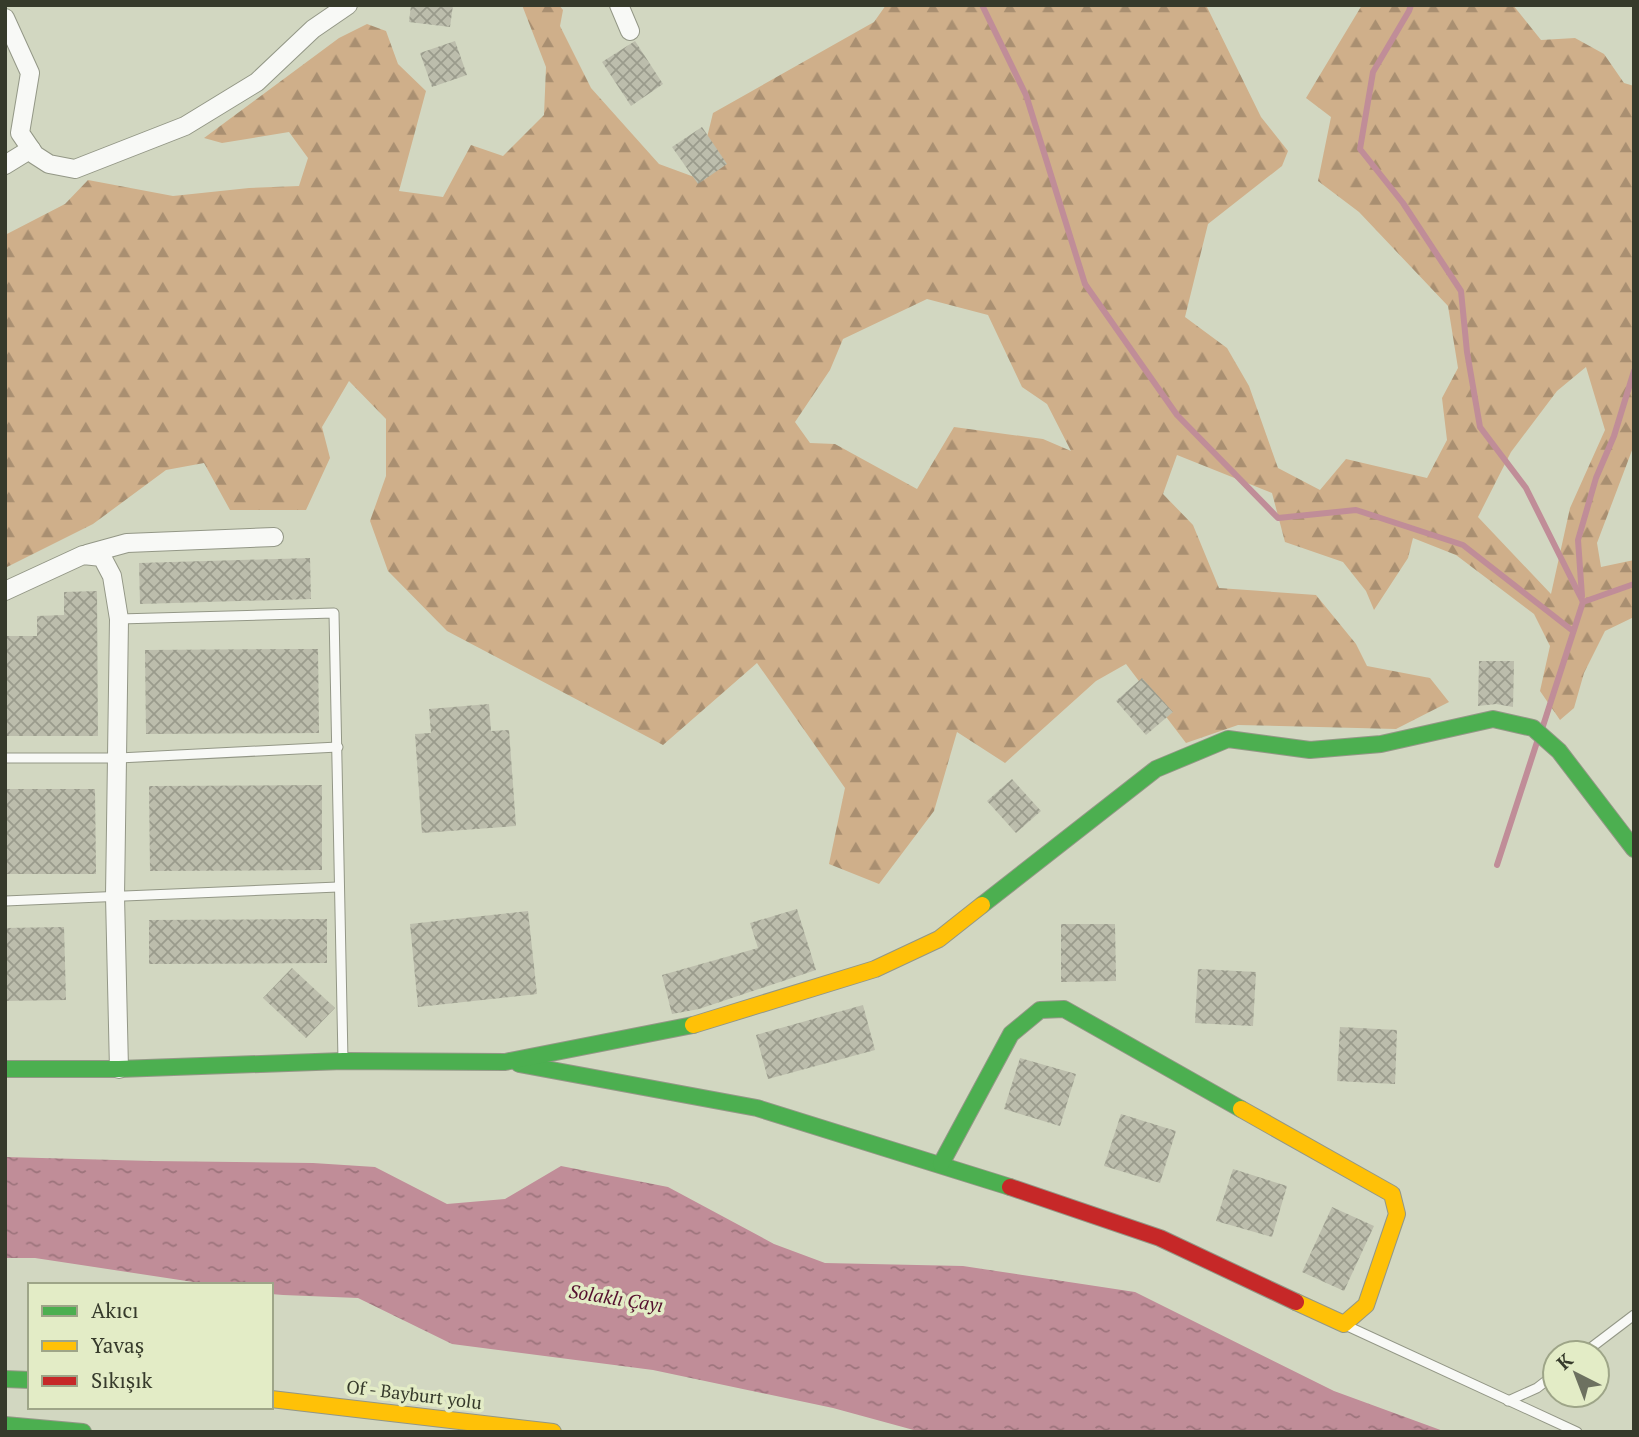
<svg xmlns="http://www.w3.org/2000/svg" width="1639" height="1437" font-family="'PT Serif',serif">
<defs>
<pattern id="forest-firs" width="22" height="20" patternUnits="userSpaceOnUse" patternTransform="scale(1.75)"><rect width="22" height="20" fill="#cfaf8a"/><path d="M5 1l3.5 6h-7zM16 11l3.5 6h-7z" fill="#a98f71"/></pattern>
<pattern id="water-ripples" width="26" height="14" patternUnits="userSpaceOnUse" patternTransform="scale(1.75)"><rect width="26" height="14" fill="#c08d98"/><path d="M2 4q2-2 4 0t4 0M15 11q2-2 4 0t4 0" fill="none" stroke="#9d747c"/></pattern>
<pattern id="building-cross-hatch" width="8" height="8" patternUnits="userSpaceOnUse" patternTransform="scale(1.75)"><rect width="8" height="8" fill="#bcbdac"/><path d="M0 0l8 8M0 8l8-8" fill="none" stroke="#9a9b8c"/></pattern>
</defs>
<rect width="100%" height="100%" fill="#d2d7c1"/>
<path fill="url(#forest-firs)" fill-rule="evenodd" d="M 522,5 L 559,5 L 563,10 L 560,26 L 591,88 L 659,164 L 697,178 L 713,113 L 874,22 L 886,5 L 1206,5 L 1261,117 L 1288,151 L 1282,166 L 1208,224 L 1185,317 L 1227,348 L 1249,386 L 1278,468 L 1320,490 L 1346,459 L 1427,478 L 1447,440 L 1442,398 L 1458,368 L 1448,306 L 1359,212 L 1318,181 L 1331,117 L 1306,98 L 1362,5 L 1513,5 L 1541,40 L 1575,38 L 1604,54 L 1624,83 L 1634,86 L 1634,445 L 1597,543 L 1601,567 L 1634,560 L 1634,617 L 1605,631 L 1584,673 L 1574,708 L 1560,720 L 1540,691 L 1550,646 L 1534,614 L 1456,555 L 1413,538 L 1408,558 L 1374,610 L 1366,591 L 1343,562 L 1285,542 L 1272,493 L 1177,455 L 1163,494 L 1193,525 L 1219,588 L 1316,595 L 1356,644 L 1367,666 L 1430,678 L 1449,702 L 1396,729 L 1238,725 L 1186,743 L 1126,664 L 1096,681 L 1005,763 L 957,732 L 934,811 L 879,884 L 829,864 L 845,788 L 757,663 L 663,745 L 447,631 L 388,571 L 370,521 L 386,476 L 386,419 L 349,381 L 322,427 L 330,458 L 306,510 L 230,510 L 204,463 L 166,470 L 93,524 L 5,568 L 5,235 L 65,204 L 88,180 L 173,196 L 249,188 L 299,186 L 308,158 L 289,132 L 222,143 L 204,138 L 339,38 L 367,24 L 386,31 L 398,64 L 426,91 L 399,191 L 443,197 L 471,145 L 503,156 L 544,115 L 546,67 ZM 927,299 L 988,315 L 1022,387 L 1047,404 L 1071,451 L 1043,439 L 954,427 L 917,489 L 835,444 L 810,443 L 795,422 L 830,370 L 843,339 ZM 1586,367 L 1605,430 L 1570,508 L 1551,594 L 1478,517 L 1511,452 L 1557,391 Z"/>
<polygon fill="url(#water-ripples)" points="5,1157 152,1161 313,1163 375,1167 447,1204 505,1199 561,1166 668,1187 774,1244 825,1263 963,1266 1135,1292 1334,1391 1446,1432 921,1432 833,1408 653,1370 452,1344 358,1298 283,1295 271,1294 271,1285 213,1285 35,1258 5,1258"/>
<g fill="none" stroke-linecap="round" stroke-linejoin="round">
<g stroke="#c08d98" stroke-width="6">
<polyline points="982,5 1026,95 1085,284 1177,415 1278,518 1356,510 1463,545 1573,631"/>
<polyline points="1411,5 1409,11 1373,72 1360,149 1403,203 1461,291 1467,352 1480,427 1526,488 1583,602"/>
<polyline points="1582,596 1578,540 1596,478 1614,436 1634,371"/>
<polyline points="1542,729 1583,602 1634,584"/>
<polyline points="1497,865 1538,739"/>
</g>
</g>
<g fill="url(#building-cross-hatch)">
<polygon points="411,5 453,5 450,27 409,22"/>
<polygon points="455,41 467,75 432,87 420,53"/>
<polygon points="635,41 663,84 631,106 602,62"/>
<polygon points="702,127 727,164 698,184 672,147"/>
<polygon points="310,558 311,599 140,604 139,563"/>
<polygon points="97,591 98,736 5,736 5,636 37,636 37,616 64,615 64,592"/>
<polygon points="318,649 319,733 146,734 145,650"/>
<polygon points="1479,661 1514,661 1513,707 1496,704 1478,706"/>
<polygon points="1142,678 1173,712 1146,735 1116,701"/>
<polygon points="489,704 491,731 509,730 516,826 422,833 415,734 431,733 429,709"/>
<polygon points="1012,779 1041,811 1016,833 987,801"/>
<polygon points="322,785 322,870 150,871 149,786"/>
<polygon points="5,789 95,789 96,874 5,874"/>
<polygon points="797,909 816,970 699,1009 672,1014 662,975 758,948 750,923"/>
<polygon points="528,911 537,994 418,1007 410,924"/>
<polygon points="327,919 327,963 149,964 149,920"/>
<polygon points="1061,924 1115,924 1116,981 1061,982"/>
<polygon points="64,927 66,1000 5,1001 5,928"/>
<polygon points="292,968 335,1008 306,1038 263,998"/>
<polygon points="1198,969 1256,972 1253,1026 1195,1023"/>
<polygon points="863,1005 875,1050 768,1079 756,1035"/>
<polygon points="1340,1027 1397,1030 1395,1084 1337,1081"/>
<polygon points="1020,1058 1076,1074 1060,1126 1004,1109"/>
<polygon points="1121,1114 1176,1131 1160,1183 1104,1166"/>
<polygon points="1233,1169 1287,1186 1272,1237 1216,1221"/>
<polygon points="1332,1207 1374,1226 1344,1291 1302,1272"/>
</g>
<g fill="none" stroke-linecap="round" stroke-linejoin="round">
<defs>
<g id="lane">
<polyline points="119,619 334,613 343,1060"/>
<polyline points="5,758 119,758 338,747"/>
<polyline points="5,901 338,887"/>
<polyline points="1345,1325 1577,1432"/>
<polyline points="1584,1353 1634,1315"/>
<polyline points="1508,1401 1537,1388 1555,1374"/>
</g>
<g id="street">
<polyline points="619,5 630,31"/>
<polyline points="5,18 30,73 20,133 35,155 49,164 75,169 185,126 257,82 313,29 348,5"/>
<polyline points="5,165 31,149"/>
<polyline points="87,554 127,543 274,537"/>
<polyline points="5,591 83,555 102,557 112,576 119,619 115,896 119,1069"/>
</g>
<g id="fast">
<polyline points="982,905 1156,769 1228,739 1310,750 1381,744 1493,719 1533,728 1559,751 1634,849"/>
<polyline points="519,1064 757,1108 1010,1187"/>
<polyline points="5,1069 119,1069 343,1061 505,1062 693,1025"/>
<polyline points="941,1164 1011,1034 1040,1010 1064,1009 1241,1109"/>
<polyline points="5,1379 30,1380"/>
<polyline points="5,1425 83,1432"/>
</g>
<g id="slow">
<polyline points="693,1025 875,969 939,939 982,905"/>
<polyline points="1241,1109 1392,1194 1397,1214 1366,1305 1344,1324 1296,1302"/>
<polyline points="271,1399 553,1432"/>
</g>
<polyline id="jam" points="1010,1187 1160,1238 1296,1302"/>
</defs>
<use href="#lane" stroke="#939786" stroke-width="11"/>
<use href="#street" stroke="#939786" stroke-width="20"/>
<use href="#fast" stroke="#939786" stroke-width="18"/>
<use href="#slow" stroke="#939786" stroke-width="18"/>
<use href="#jam" stroke="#939786" stroke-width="18"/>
<use href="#lane" stroke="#f8f9f6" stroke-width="9"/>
<use href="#street" stroke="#f8f9f6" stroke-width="18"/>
<use href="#fast" stroke="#4caf50" stroke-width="16"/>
<use href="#slow" stroke="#ffc107" stroke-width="16"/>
<use href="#jam" stroke="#c62828" stroke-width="16"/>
</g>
<g text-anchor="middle" stroke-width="7" stroke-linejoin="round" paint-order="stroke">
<g font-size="18" fill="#363a2b" stroke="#e3ecc6">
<text transform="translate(414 1395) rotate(7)" y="6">Of - Bayburt yolu</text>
</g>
<g font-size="19" font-style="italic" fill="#55102e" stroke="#e3ecc6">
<text transform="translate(616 1298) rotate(9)" y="7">Solaklı Çayı</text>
</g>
</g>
<rect width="1639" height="1437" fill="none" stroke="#363a2b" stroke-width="14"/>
<rect x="28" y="1283" width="245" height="126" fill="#e3ecc6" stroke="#9ea588" stroke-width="2"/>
<rect x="42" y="1306" width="35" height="10" fill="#4caf50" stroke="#9ea588" stroke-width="2"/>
<text x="91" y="1318" font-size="21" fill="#363a2b">Akıcı</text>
<rect x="42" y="1341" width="35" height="10" fill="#ffc107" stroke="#9ea588" stroke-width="2"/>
<text x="91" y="1353" font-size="21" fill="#363a2b">Yavaş</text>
<rect x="42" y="1376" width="35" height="10" fill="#c62828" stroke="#9ea588" stroke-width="2"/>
<text x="91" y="1388" font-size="21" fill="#363a2b">Sıkışık</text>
<g transform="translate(1576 1374) rotate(318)"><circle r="33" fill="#e3ecc6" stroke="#9ea588" stroke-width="2"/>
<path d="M0-5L12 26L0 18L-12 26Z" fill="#6d7160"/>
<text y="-10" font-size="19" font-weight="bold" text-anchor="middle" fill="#363a2b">K</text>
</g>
</svg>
